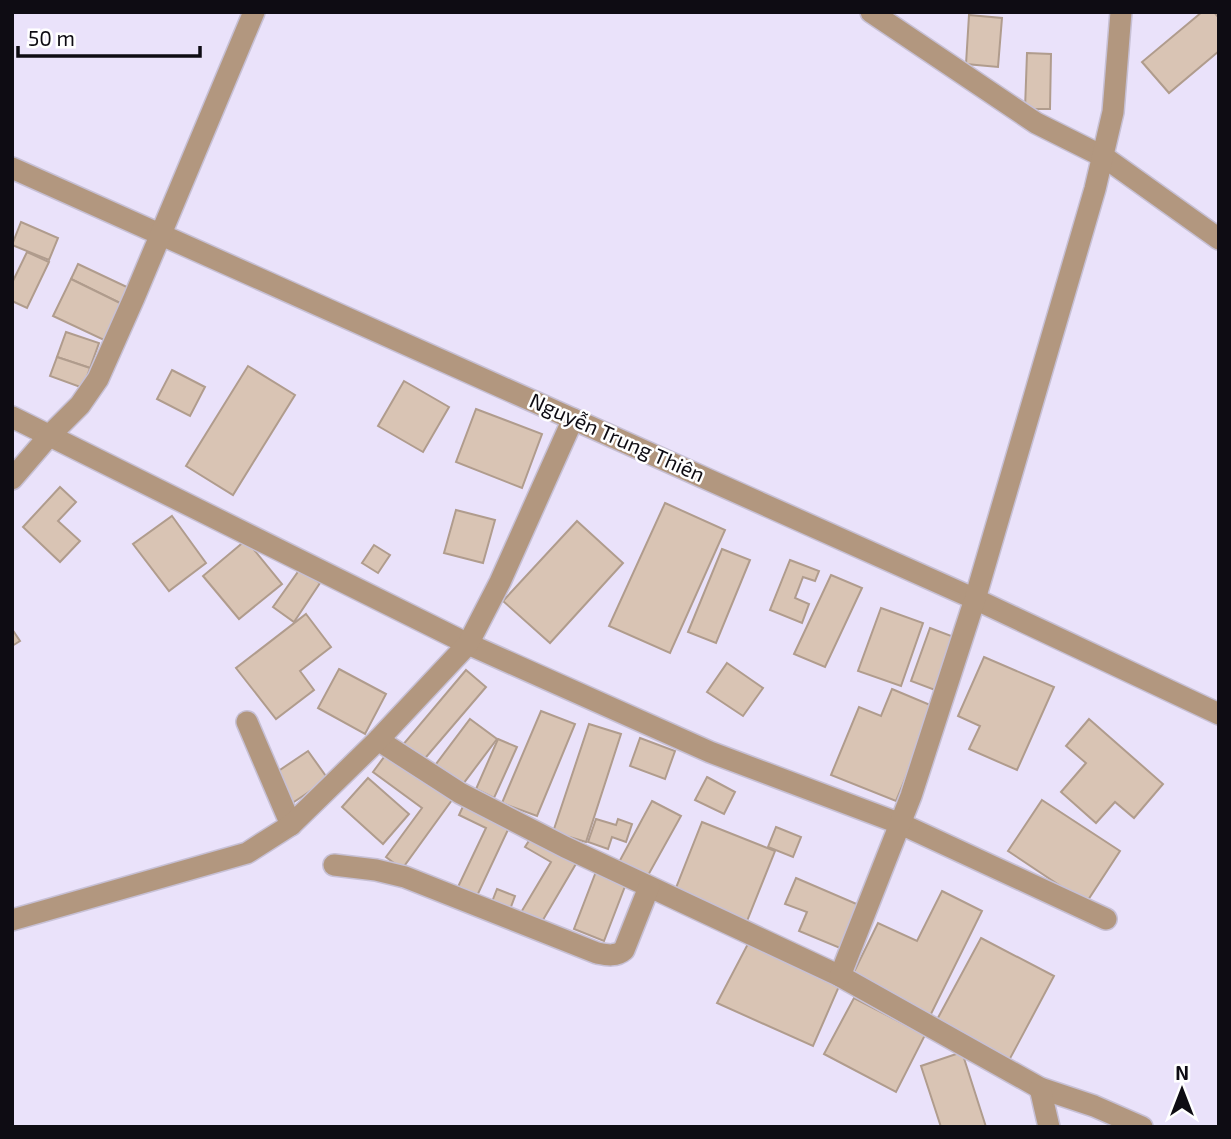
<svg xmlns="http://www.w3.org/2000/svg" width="1231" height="1139" font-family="'Exo 2',sans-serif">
<rect width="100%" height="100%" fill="#eae2fa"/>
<g fill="#d9c4b4" stroke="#b09c8d" stroke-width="2">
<polygon points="1202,12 1214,12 1219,18 1219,51 1169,93 1142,62"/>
<polygon points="969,15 1002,18 998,67 966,64"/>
<polygon points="1027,53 1051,54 1050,109 1025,109"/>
<polygon points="21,222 58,238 49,260 12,245"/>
<polygon points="27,252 49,262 27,308 12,301 12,283"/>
<polygon points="78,264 129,288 122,304 71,279"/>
<polygon points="71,279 122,304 104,340 53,316"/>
<polygon points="66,332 99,343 90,368 57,357"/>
<polygon points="57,357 90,368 83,388 50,376"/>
<polygon points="248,366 295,395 233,495 186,466"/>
<polygon points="172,370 205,387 190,416 157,399"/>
<polygon points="404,381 449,407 423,452 378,426"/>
<polygon points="476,409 542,434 522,488 456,462"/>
<polygon points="60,487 76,502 58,521 80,541 60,562 23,527"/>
<polygon points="665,503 725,530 670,653 609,626"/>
<polygon points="456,510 495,520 483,563 444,553"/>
<polygon points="172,516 206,563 169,591 133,544"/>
<polygon points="577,521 623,563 550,643 503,601"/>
<polygon points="246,540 282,584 239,619 203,576"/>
<polygon points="374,545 390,555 378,573 362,563"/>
<polygon points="722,549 750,560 716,643 688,632"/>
<polygon points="790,560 819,571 815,581 803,577 795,598 809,604 802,623 770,610"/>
<polygon points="300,569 320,583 294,622 273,607"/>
<polygon points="831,575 862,588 825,667 794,654"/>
<polygon points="881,608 923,623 901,686 858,671"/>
<polygon points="306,614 331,647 300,671 314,690 276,719 236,668"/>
<polygon points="930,628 954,637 935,690 911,681"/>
<polygon points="12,629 20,641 12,646"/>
<polygon points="984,657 1054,687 1017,770 969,749 980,726 958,716"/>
<polygon points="727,663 763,688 743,716 707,692"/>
<polygon points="339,669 386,694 365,734 318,708"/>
<polygon points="466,670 486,687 421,763 401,747"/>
<polygon points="892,689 935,707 896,801 831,775 859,707 881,716"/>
<polygon points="541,711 575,724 537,816 502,803"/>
<polygon points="470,719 497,739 460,788 433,768"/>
<polygon points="1089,719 1163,784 1134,818 1115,802 1096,823 1061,792 1086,763 1066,746"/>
<polygon points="589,724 621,734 586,842 553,832"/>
<polygon points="640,738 675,751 665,779 630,766"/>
<polygon points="498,739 517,747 494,798 476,789"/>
<polygon points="308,751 328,779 291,804 271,776"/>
<polygon points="387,753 452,800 402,869 386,857 422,808 373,772"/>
<polygon points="707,777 735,792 724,814 695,800"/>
<polygon points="368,778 409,814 383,844 342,807"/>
<polygon points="466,800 512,821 476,898 457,889 486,828 459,815"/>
<polygon points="1042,800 1120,851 1086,903 1008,851"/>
<polygon points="652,801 681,816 646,879 618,864"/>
<polygon points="596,819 616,825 618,819 632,824 626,842 612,837 608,849 588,842"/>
<polygon points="702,822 775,851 747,921 674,893"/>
<polygon points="776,827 801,837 793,857 768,847"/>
<polygon points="532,836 577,862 540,925 520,914 551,862 525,847"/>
<polygon points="597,869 627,881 604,941 574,929"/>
<polygon points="796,878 859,905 840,948 799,931 807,912 785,904"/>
<polygon points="497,889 515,896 509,912 490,907"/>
<polygon points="942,891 982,911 930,1016 851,978 878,923 917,941"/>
<polygon points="751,938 840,984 813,1046 717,1003"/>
<polygon points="981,938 1054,976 1006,1066 933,1027"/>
<polygon points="854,998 925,1035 896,1092 824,1054"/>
<polygon points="962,1052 986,1127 941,1127 921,1066"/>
</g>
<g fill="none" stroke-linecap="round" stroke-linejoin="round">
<defs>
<g id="minor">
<polyline points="871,12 1036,123 1104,157 1219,239"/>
<polyline points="12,168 975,599 1219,714"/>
<polyline points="12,417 468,644 710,752 901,824 1106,919"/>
<polyline points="12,479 49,436 80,405 98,379 134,298 254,12"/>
<polyline points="247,722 291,825"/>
<polyline points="378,740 460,793 565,847 840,976 1040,1088 1094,1106 1142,1127"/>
<path d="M 334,865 L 376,870 L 405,877 L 597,953 C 607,955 616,957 624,950 L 649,887"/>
<polyline points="12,920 247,853 291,825 378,740 468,644 500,582 573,419"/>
<polyline points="840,976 911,796 975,599 1095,189 1113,112 1121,12"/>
<polyline points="1040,1088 1049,1127"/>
</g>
</defs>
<use href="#minor" stroke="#c7c0d5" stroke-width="24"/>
<use href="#minor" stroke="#b2977f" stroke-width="21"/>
</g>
<g text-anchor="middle" stroke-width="5" stroke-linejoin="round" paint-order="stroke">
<g font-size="21" fill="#0e0c13" stroke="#fff">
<text transform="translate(617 438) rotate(24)" y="7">Nguyễn Trung Thiên</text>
</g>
</g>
<rect width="1231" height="1139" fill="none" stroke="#0e0c13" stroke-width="28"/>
<g transform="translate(1182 1090)" stroke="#ffffff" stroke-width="5" paint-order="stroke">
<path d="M0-5L12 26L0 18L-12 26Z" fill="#0e0c13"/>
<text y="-10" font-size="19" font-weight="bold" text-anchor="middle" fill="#0e0c13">N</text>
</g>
<path d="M18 46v10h182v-10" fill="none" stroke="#0e0c13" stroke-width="3.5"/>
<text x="28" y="46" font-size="21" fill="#0e0c13" stroke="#ffffff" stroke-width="5" paint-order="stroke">50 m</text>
</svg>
